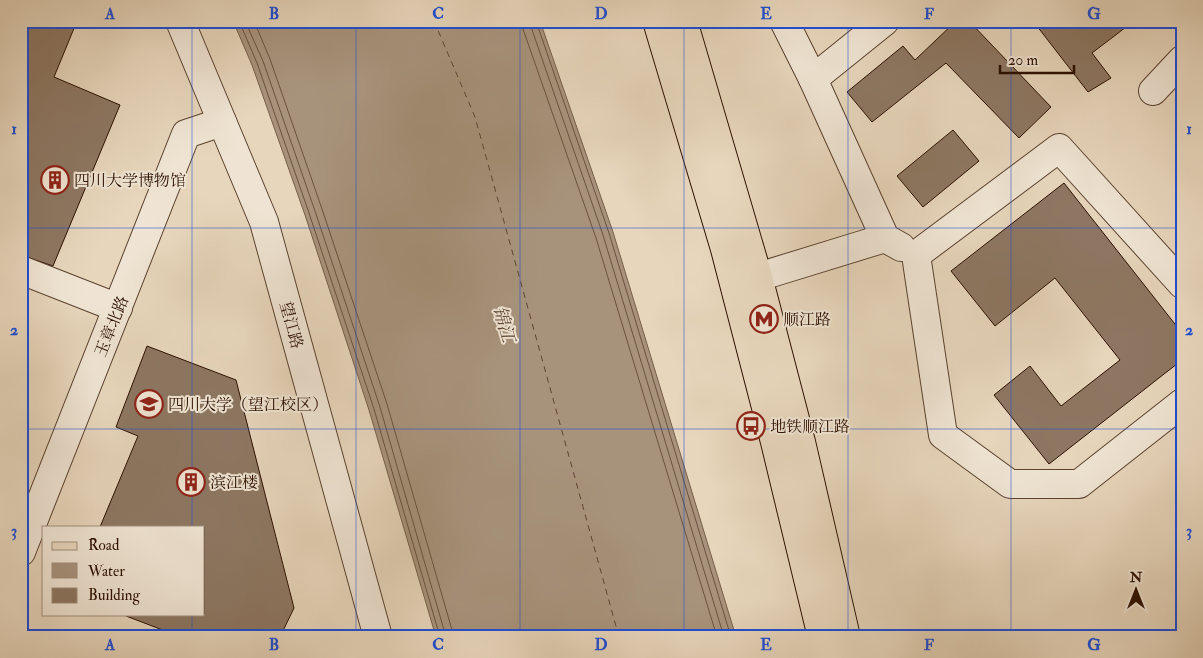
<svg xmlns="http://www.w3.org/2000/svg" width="1203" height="658" font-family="'IM FELL Double Pica','Noto Serif SC',serif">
<rect width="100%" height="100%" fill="#e7d6bc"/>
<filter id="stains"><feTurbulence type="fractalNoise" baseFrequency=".004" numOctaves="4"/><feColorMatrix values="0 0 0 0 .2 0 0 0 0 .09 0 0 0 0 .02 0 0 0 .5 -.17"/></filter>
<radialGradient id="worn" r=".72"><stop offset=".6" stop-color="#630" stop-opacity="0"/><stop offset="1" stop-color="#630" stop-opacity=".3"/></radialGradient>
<polygon fill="#a7937c" stroke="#765f4a" points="233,21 540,21 613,232 736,637 436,637 369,410 305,215 252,65"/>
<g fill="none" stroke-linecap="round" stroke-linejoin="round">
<g stroke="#6a523e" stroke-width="1">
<polyline points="239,21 257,63 309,213 374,409 440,637"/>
<polyline points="245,21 263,61 315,211 380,407 446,637"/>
<polyline points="254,21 270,59 322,209 387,404 454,637"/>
<polyline points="522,21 523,29 596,238 717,637"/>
<polyline points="529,21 603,235 724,637"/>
<polyline points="536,21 609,233 731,637"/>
</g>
<polyline stroke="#5d4432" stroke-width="1" stroke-dasharray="6 5" stroke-linecap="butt" points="434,21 475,117 619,637"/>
</g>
<g fill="#8d7762" stroke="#2c1000">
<polygon points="21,21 77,21 54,77 120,105 53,266 21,255"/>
<polygon points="956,21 969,21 1051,107 1019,138 946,63 872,122 847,92 903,46 915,60"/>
<polygon points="1033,21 1134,21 1092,53 1111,78 1088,92"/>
<polygon points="953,130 979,161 923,207 897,176"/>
<polygon points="1064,183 1182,333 1182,360 1049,464 994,395 1030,366 1061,406 1120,360 1055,278 995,326 951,271"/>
<polygon points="147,346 236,380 294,608 280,637 181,637 126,616 127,614 204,614 204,527 100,527 138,436 116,427"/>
</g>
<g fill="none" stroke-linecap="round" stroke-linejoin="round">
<defs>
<g id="minor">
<polyline points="180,21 264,222 378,637"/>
<polyline points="784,21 813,79 885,238"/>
<polyline points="813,79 885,21"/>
<polyline points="1153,91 1182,60"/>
<polyline points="916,255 943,435 1010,484 1079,484 1182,403"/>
<polyline points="916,255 1059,148 1182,284"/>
<polyline points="21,270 118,308"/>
<polyline points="758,277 885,238 901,247"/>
<polyline points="21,552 186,134 222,122"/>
</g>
<g id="major">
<polyline points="657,21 725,249 775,442 822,637"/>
<polyline points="683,21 758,277 801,442 846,637"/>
</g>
</defs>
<use href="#minor" stroke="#5b422f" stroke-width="30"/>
<use href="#major" stroke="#2c1000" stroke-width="30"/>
<use href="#minor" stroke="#efe4d3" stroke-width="28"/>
<use href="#major" stroke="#e7d6bc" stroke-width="28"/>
</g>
<path fill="none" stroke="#1d4ed8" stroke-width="1" stroke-opacity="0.55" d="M 192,21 L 192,527M 356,21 L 356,637M 520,21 L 520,637M 684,21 L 684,637M 848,21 L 848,637M 1011,21 L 1011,637M 21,228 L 1182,228M 21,429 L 1182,429M 192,614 L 192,637"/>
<defs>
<symbol id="building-ring" viewBox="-11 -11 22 22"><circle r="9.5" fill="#efe4d3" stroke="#8f2418" stroke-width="1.5"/><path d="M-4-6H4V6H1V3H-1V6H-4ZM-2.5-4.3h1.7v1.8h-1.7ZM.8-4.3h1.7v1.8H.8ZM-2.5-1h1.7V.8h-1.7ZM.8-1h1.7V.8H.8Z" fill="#8f2418"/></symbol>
<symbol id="metro-ring" viewBox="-11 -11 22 22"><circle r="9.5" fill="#efe4d3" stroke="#8f2418" stroke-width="1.5"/><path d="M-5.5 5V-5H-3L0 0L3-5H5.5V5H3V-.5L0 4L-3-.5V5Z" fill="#8f2418"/></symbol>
<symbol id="university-ring" viewBox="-11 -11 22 22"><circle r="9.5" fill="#efe4d3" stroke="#8f2418" stroke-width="1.5"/><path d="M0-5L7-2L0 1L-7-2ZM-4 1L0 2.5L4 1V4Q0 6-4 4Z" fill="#8f2418"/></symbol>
<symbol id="bus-ring" viewBox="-11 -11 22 22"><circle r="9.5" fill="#efe4d3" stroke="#8f2418" stroke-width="1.5"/><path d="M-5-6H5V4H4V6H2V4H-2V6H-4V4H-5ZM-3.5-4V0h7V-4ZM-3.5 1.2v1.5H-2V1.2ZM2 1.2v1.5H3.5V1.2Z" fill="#8f2418"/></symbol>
</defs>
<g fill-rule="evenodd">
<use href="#building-ring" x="39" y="164" width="32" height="32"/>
<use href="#metro-ring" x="748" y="303" width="32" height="32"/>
<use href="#university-ring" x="133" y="388" width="32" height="32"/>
<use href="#bus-ring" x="735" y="410" width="32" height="32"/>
<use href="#building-ring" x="175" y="466" width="32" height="32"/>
</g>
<g text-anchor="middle" stroke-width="4" stroke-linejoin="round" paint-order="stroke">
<g font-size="16" fill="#2c1000" stroke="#efe4d3" text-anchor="start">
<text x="74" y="186">四川大学博物馆</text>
<text x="783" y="325">顺江路</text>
<text x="168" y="410">四川大学（望江校区）</text>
<text x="770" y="432">地铁顺江路</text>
<text x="210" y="488">滨江楼</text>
</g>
<g font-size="16" fill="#2c1000" stroke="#efe4d3">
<text transform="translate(292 325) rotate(75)" y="6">望江路</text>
<text transform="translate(111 326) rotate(-68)" y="6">玉章北路</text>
</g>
<g font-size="18" font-style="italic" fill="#5d4432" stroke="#efe4d3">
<text transform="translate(504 324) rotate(74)" y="6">锦江</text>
</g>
</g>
<rect width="1203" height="658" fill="none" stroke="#e7d6bc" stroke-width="55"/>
<rect x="42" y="526" width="162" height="90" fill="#efe4d3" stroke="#a18f7f"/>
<rect x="52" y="542" width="25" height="8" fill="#e7d6bc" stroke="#a18f7f"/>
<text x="88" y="550" font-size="15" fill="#2c1000">Road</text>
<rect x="52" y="563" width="25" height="15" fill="#a7937c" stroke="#a18f7f"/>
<text x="88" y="576" font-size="15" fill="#2c1000">Water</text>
<rect x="52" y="588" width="25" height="15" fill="#8d7762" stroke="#a18f7f"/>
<text x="88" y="600" font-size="15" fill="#2c1000">Building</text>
<g transform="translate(1136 590)" stroke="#efe4d3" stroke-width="4" paint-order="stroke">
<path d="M0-4L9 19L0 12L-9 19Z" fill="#2c1000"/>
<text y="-8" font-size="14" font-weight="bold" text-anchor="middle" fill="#2c1000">N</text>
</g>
<path d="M1000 65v8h74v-8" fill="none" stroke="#2c1000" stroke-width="2.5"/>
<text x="1008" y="65" font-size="15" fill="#2c1000" stroke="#efe4d3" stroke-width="4" paint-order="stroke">20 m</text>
<rect x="28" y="28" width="1148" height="602" fill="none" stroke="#1d4ed8" stroke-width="2"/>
<g font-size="16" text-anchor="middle" font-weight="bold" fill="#1d4ed8">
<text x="110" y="19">A</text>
<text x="274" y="19">B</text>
<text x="438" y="19">C</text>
<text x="601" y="19">D</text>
<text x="766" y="19">E</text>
<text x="929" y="19">F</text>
<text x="1094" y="19">G</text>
<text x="14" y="134">1</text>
<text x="1189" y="134">1</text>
<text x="14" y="335">2</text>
<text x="1189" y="335">2</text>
<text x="14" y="536">3</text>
<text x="1189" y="536">3</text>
<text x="110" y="650">A</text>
<text x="274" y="650">B</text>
<text x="438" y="650">C</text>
<text x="601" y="650">D</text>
<text x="766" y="650">E</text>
<text x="929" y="650">F</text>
<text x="1094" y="650">G</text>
</g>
<rect width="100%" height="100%" filter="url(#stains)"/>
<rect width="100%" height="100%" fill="url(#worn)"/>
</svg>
